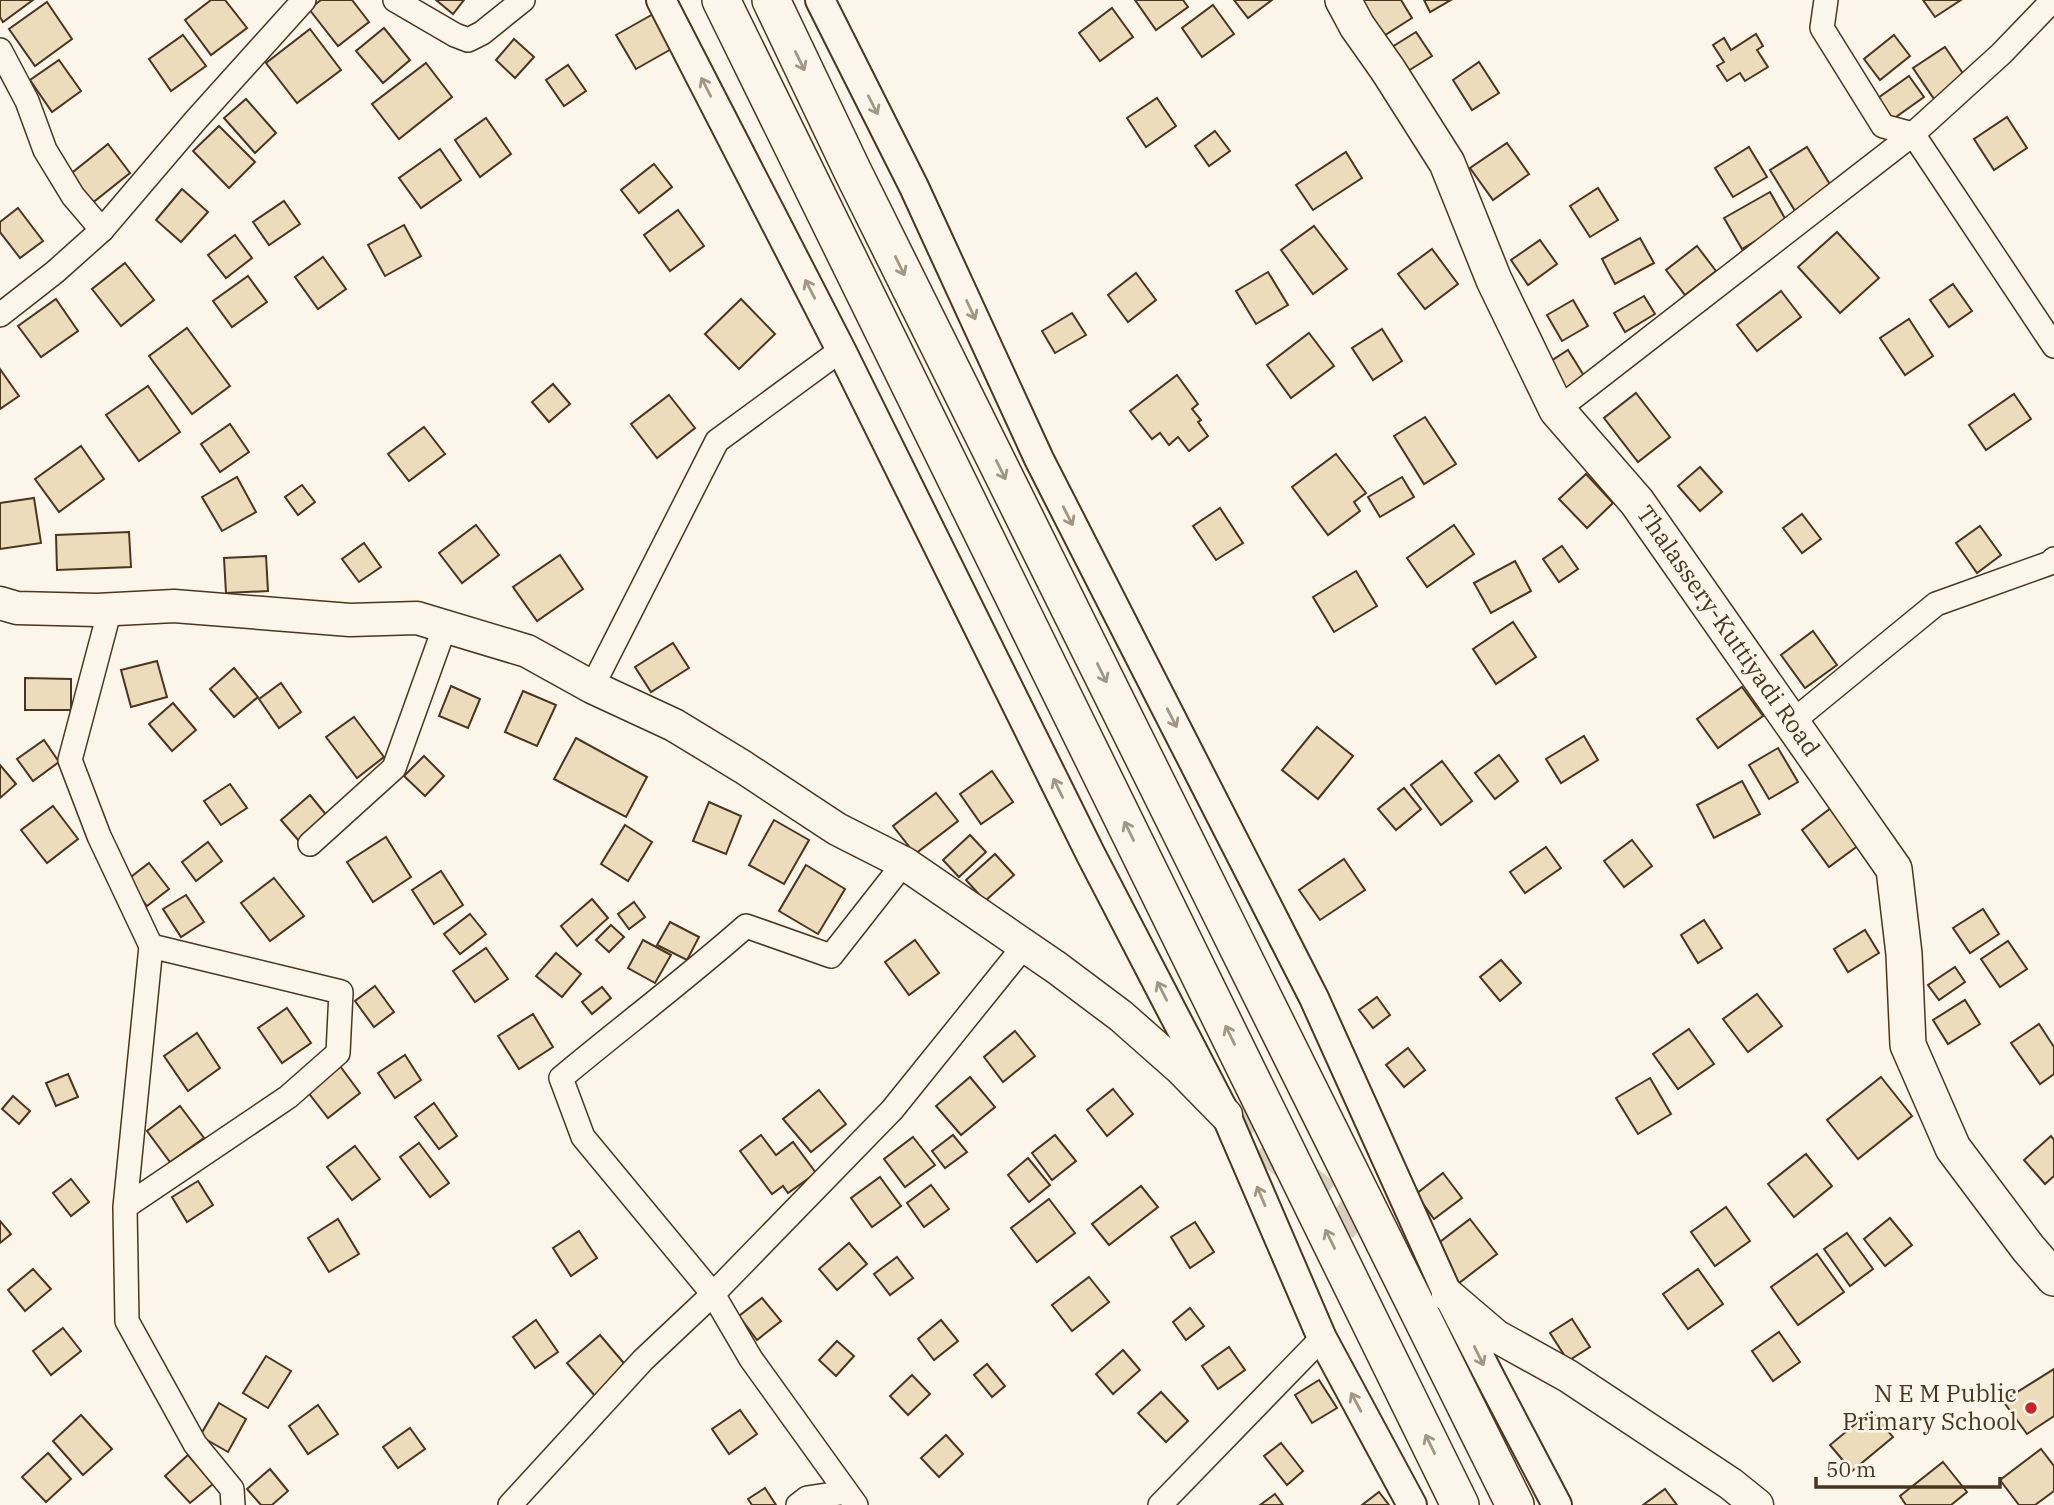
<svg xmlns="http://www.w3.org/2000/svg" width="2054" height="1505" font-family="'IBM Plex Serif',serif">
<rect width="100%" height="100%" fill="#fbf6e9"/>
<g fill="#ecdcbc" stroke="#4a3520" stroke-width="2">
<polygon points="0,0 33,0 3,22 0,17"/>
<polygon points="211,0 225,0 247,28 211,55 185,20"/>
<polygon points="321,0 352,0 369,22 338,46 309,9"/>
<polygon points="436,0 464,0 453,14"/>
<polygon points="1135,0 1183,0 1188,7 1156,30"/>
<polygon points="1234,0 1272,0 1248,18"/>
<polygon points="1360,0 1401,0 1412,18 1382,37"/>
<polygon points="1424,0 1451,0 1430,12"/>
<polygon points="1923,0 1961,0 1935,17"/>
<polygon points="47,2 72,39 35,66 9,29"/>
<polygon points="1213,5 1234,34 1202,57 1182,28"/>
<polygon points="1112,8 1133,37 1100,61 1079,33"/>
<polygon points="662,9 682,43 636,69 616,35"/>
<polygon points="384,28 410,60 383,83 356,51"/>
<polygon points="310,29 341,70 297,103 266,63"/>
<polygon points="1416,32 1432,56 1408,71 1392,47"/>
<polygon points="1756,34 1763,46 1757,50 1768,67 1745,81 1740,73 1727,81 1717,66 1724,62 1713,45 1724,38 1731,50"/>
<polygon points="183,35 206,66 171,91 149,59"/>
<polygon points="1894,35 1910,56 1880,80 1864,59"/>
<polygon points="514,39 534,57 515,78 496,60"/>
<polygon points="1945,47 1966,78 1934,99 1913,68"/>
<polygon points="59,60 81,91 52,112 30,80"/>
<polygon points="1479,62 1499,93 1472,110 1453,80"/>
<polygon points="426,63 452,97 399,139 372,104"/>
<polygon points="568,65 586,91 564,106 546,80"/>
<polygon points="1909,76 1924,97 1893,119 1878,98"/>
<polygon points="1157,98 1176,126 1146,147 1127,118"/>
<polygon points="246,99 276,133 255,153 224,118"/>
<polygon points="2007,117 2027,148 1994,170 1974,139"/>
<polygon points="486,118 511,154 480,177 455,140"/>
<polygon points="219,126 255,162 229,188 193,151"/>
<polygon points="1215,131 1230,151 1209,166 1195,146"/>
<polygon points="1507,143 1529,174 1493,200 1470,168"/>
<polygon points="108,144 130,173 91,204 68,176"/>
<polygon points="1749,147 1767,177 1733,197 1715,168"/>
<polygon points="1807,147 1834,191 1797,214 1770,170"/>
<polygon points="440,149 461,180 421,208 399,178"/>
<polygon points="1346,152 1362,178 1313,210 1296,185"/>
<polygon points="654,164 672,187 639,213 621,190"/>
<polygon points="1598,188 1618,220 1590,237 1570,206"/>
<polygon points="182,189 208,212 181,242 156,220"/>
<polygon points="1770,192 1787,222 1742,249 1724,218"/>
<polygon points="284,201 300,224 269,245 253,222"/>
<polygon points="18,208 43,241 20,258 0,232 0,222"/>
<polygon points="678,210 704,246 670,271 644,235"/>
<polygon points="404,225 421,256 385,276 368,245"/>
<polygon points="1314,226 1347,269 1313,294 1281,250"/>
<polygon points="1837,232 1879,278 1840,313 1798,267"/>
<polygon points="235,235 252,258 226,278 208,255"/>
<polygon points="1640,238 1654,263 1615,284 1602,259"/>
<polygon points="1540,240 1557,264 1528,285 1511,260"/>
<polygon points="1697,246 1716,271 1685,295 1666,270"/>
<polygon points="1432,249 1458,284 1425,309 1398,274"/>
<polygon points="323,257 346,289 318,309 295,277"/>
<polygon points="125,263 154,300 121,326 92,289"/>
<polygon points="1268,272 1288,305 1256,324 1236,291"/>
<polygon points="1136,273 1156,300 1128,322 1108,295"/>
<polygon points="248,276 267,302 232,327 213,301"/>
<polygon points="1953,284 1972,311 1949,327 1930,300"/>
<polygon points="1781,291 1801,317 1757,351 1737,325"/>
<polygon points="1644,296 1655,314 1625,332 1614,313"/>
<polygon points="56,299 78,331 41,357 18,326"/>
<polygon points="741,299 775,334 739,369 705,334"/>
<polygon points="1573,300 1588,326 1562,341 1547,315"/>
<polygon points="1072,313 1086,335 1055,353 1042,331"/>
<polygon points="1909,319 1933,356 1905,375 1880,338"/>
<polygon points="187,328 230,386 192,414 149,356"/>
<polygon points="1382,329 1402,361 1373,380 1352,348"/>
<polygon points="1309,333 1334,366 1291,398 1267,365"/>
<polygon points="1568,350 1586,379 1566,392 1548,363"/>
<polygon points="0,369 19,396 0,409"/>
<polygon points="1177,375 1198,404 1192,409 1201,420 1198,422 1208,436 1189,451 1178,437 1169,445 1160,433 1152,439 1130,411"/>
<polygon points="553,384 570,404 549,422 532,402"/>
<polygon points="148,386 180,432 139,461 106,415"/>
<polygon points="1636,393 1670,437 1638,462 1604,418"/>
<polygon points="2014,394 2031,419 1986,450 1969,425"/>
<polygon points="669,395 695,428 657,458 631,424"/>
<polygon points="1425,417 1456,464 1424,484 1394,436"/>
<polygon points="230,424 249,452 220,472 201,444"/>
<polygon points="424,427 445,454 409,481 388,454"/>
<polygon points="81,446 104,479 59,512 35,479"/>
<polygon points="1336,454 1366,493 1354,502 1360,511 1328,535 1292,487"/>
<polygon points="1700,467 1722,492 1700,511 1678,486"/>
<polygon points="1586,474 1613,503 1587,528 1559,499"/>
<polygon points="237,477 256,512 222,531 202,497"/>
<polygon points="1402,477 1414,497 1380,517 1368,497"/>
<polygon points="302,485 315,502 298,515 285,497"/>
<polygon points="34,498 41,543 0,549 0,503"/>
<polygon points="1220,508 1243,543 1216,560 1193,526"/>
<polygon points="1802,514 1821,539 1802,553 1783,528"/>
<polygon points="476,525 499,555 462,583 439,553"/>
<polygon points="1454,525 1474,554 1427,587 1407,558"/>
<polygon points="1980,526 2001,555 1977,573 1956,543"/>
<polygon points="129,532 131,567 57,570 56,535"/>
<polygon points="364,543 381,567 359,582 342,559"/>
<polygon points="1562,546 1578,569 1559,582 1543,559"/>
<polygon points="560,555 583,589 537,621 513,587"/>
<polygon points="266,556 268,591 226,593 224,558"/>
<polygon points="1515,561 1531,591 1491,613 1474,583"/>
<polygon points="1356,571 1377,606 1334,632 1313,597"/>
<polygon points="1513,622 1536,657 1496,684 1473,649"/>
<polygon points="1813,631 1837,665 1805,688 1781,655"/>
<polygon points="673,643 689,668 651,692 635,667"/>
<polygon points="157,661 167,697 131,707 121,670"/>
<polygon points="234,668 258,697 234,717 210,689"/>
<polygon points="25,678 71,679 71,710 25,710"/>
<polygon points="281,683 301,712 279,728 259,699"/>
<polygon points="451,686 480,699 468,728 439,716"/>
<polygon points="1742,687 1763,716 1718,748 1697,719"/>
<polygon points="523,691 556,705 537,746 505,732"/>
<polygon points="173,703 196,730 172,751 149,724"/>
<polygon points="354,717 384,757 357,778 326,737"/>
<polygon points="1317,727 1353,756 1318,799 1282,770"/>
<polygon points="1584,736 1598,760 1561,783 1546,759"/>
<polygon points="576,738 647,777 626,817 554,779"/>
<polygon points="44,740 59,762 33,781 17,759"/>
<polygon points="1778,748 1798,782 1769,799 1749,765"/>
<polygon points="1499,755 1518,781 1495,799 1475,773"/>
<polygon points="424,756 444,776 425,796 404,776"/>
<polygon points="1442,761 1472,801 1441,825 1411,785"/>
<polygon points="0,765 16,784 0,798"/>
<polygon points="992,771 1013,802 981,824 960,794"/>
<polygon points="1742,781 1760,814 1714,838 1697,805"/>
<polygon points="230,784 247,808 221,825 204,801"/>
<polygon points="1404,788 1421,809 1396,830 1378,809"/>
<polygon points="936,793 958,821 915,854 893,826"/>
<polygon points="310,795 328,817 299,841 281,820"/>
<polygon points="709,802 741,816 726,854 693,841"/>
<polygon points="53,806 78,839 47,863 21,830"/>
<polygon points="1831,808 1859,845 1829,867 1802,830"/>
<polygon points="774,820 809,840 784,884 749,865"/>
<polygon points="625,825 652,842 628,881 601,864"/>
<polygon points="970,835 986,852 959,877 943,860"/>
<polygon points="386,837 411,877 373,902 347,862"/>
<polygon points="1632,840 1652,866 1624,887 1604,861"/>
<polygon points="208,842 222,861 196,881 182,862"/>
<polygon points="1546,847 1561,868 1525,893 1510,872"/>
<polygon points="995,854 1014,875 985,901 966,880"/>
<polygon points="1344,859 1365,890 1320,920 1299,890"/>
<polygon points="149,863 169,889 147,906 127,880"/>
<polygon points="806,865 845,889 818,934 779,911"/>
<polygon points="441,871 463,905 434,924 412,890"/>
<polygon points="274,878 304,916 270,941 241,903"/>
<polygon points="186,895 204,922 181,937 163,909"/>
<polygon points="592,899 608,918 577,946 561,926"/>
<polygon points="634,902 645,917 629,929 618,914"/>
<polygon points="1983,909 1999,934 1970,953 1953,928"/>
<polygon points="470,914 486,934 460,954 444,934"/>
<polygon points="1704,920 1722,948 1698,963 1681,935"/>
<polygon points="670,922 699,937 687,960 657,945"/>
<polygon points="611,925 624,937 609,952 596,940"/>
<polygon points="1865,930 1879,953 1848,972 1834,949"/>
<polygon points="643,940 671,955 655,983 628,968"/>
<polygon points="915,940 939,973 909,995 885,962"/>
<polygon points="2008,941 2027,969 2000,987 1981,959"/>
<polygon points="486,948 508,979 475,1002 453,971"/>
<polygon points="556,953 581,974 562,997 536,976"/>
<polygon points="1501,960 1521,983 1500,1001 1480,977"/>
<polygon points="1955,967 1965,982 1939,1000 1928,985"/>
<polygon points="375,986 394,1012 374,1027 355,1001"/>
<polygon points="602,987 611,998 592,1014 582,1002"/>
<polygon points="1757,994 1782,1026 1748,1052 1723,1019"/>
<polygon points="1377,997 1390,1015 1373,1028 1359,1010"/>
<polygon points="1965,1000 1980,1024 1948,1044 1933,1020"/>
<polygon points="287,1008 311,1043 282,1063 258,1028"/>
<polygon points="533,1014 553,1047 519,1069 498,1036"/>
<polygon points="2039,1024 2054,1047 2054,1074 2040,1084 2011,1043"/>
<polygon points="1689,1029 1714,1064 1678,1089 1653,1054"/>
<polygon points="1015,1031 1035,1056 1003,1082 984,1057"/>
<polygon points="197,1033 220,1068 188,1091 164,1056"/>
<polygon points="1408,1048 1425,1070 1404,1087 1386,1065"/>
<polygon points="405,1055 421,1080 395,1098 378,1073"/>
<polygon points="340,1066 360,1093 328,1118 307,1091"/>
<polygon points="68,1074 78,1097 56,1106 46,1083"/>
<polygon points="970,1077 995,1107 961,1135 936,1106"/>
<polygon points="1881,1077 1912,1116 1858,1159 1827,1120"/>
<polygon points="1650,1078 1671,1114 1638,1134 1616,1098"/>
<polygon points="1113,1089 1133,1114 1107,1136 1087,1110"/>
<polygon points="819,1090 846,1124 811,1152 783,1119"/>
<polygon points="13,1096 30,1111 19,1124 2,1109"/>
<polygon points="434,1103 457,1136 439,1149 415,1117"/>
<polygon points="180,1106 204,1138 170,1162 147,1131"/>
<polygon points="761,1135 776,1155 793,1142 816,1173 788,1193 783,1186 772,1194 740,1151"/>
<polygon points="953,1135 967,1152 945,1168 932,1151"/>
<polygon points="1055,1135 1076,1161 1052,1180 1032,1153"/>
<polygon points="2051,1136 2054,1140 2054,1176 2045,1184 2024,1160"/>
<polygon points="913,1137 935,1165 905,1187 884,1159"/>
<polygon points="419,1143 449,1183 430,1197 400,1157"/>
<polygon points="355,1146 380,1179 352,1200 327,1167"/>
<polygon points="1806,1154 1832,1186 1794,1217 1768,1184"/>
<polygon points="1028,1158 1050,1185 1029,1202 1008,1175"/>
<polygon points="1443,1173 1462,1198 1434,1219 1416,1194"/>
<polygon points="880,1177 901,1206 872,1227 851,1198"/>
<polygon points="71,1179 89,1202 71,1216 53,1193"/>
<polygon points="198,1181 213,1205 187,1222 172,1197"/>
<polygon points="931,1185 949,1209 924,1227 907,1203"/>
<polygon points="1141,1186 1158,1207 1109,1245 1092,1224"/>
<polygon points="1049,1199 1075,1233 1037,1262 1011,1228"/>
<polygon points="1726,1207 1750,1241 1715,1266 1691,1232"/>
<polygon points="1890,1218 1912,1245 1885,1266 1864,1239"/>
<polygon points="338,1219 359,1254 329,1272 308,1238"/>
<polygon points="1470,1219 1497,1254 1459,1283 1432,1248"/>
<polygon points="0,1221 11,1234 0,1243"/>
<polygon points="1195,1222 1214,1252 1190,1268 1171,1237"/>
<polygon points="579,1231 597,1258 571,1276 553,1248"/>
<polygon points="1847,1233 1873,1269 1850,1286 1824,1249"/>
<polygon points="849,1243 867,1264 837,1290 819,1269"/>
<polygon points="1817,1254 1844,1292 1798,1325 1771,1287"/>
<polygon points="897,1257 913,1278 890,1295 874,1274"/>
<polygon points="33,1269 51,1289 25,1311 8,1290"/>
<polygon points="1698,1269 1723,1304 1688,1329 1663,1294"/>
<polygon points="1089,1277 1109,1302 1072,1331 1052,1305"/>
<polygon points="762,1298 781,1321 757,1340 739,1316"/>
<polygon points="1190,1308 1204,1326 1186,1340 1173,1322"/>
<polygon points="1572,1319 1590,1347 1568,1361 1550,1333"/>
<polygon points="536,1320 558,1352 535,1368 513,1337"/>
<polygon points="941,1320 958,1341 934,1360 918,1339"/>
<polygon points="63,1328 81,1351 51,1375 33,1351"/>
<polygon points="1779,1332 1800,1362 1773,1381 1752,1351"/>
<polygon points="600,1335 628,1368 595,1396 567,1363"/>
<polygon points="837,1341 854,1356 836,1376 819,1360"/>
<polygon points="1229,1347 1245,1370 1218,1389 1202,1366"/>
<polygon points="1123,1350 1140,1370 1113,1394 1096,1374"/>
<polygon points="266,1356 291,1371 268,1408 243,1393"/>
<polygon points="987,1364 1005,1386 992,1397 974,1375"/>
<polygon points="2054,1369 2054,1416 2027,1434 2003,1401"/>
<polygon points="912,1375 930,1394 908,1415 890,1396"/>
<polygon points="1319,1380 1337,1408 1312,1423 1295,1395"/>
<polygon points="1161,1392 1188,1421 1166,1442 1138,1413"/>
<polygon points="219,1403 246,1419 228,1452 200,1436"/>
<polygon points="318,1405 338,1434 308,1454 289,1426"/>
<polygon points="740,1410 757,1434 729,1454 712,1429"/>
<polygon points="1871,1411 1893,1437 1852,1471 1830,1445"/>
<polygon points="81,1415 112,1449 83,1475 53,1441"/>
<polygon points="410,1428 425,1449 398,1468 383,1447"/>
<polygon points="946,1435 963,1454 939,1477 921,1458"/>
<polygon points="1281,1443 1303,1471 1287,1485 1264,1456"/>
<polygon points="2041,1449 2054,1466 2054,1491 2035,1505 2019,1505 2000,1480"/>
<polygon points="48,1453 71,1479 46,1502 22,1477"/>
<polygon points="188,1455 213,1484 190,1503 165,1476"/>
<polygon points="1943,1462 1967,1492 1951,1505 1906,1505 1900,1496"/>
<polygon points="270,1469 288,1491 272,1505 261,1505 247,1489"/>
<polygon points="765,1488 776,1505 752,1505 748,1499"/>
<polygon points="1665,1489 1677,1505 1643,1505"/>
<polygon points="1379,1492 1389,1505 1362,1505"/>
<polygon points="1275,1494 1283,1505 1260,1505"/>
</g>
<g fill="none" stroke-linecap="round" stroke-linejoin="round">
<polyline stroke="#d8cfc1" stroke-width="32" stroke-dasharray="32 16" stroke-linecap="butt" points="1226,1115 1448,1295"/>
<defs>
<g id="minor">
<polyline points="395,0 455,35 468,40 482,33 523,0"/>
<polyline points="1826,0 1822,28 1883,126 1913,134 2054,346"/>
<polyline points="0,50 27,101 45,150 73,196 102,230"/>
<polyline points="0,315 55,272 102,230 195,121 304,0"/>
<polyline points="1557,410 1913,134 2001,54 2053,0"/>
<polyline points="110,609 70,760 99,836 151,946"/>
<polyline points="592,687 717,441 841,350"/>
<polyline points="1792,722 1936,604 2050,563 2054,559"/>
<polyline points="310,844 394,768 445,626"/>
<polyline points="125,1207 288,1097 338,1053 341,992 151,946 125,1207 127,1321 195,1444 232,1489 233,1505"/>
<polyline points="510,1505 643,1360 713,1294 892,1110 1025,945"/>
<polyline points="798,1505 807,1498 846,1492"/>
<path d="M 856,1505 L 751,1359 L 713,1294 L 583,1137 L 561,1078 C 622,1027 686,979 746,926 L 831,956 L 904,863"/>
<polyline points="1160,1505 1322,1338"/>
</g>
<g id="tertiary">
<polyline points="661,0 841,350 1090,853 1226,1115 1322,1338 1412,1505"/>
<polyline points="820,0 914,187 1039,459 1314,998 1448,1295 1493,1383 1557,1505"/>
</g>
<g id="secondary">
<polyline points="0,603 17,608 97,610 174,606 350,620 417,618 527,651 592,687 674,725 743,767 837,829 904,863 1057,968 1121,1016 1181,1069 1226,1115"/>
<polyline points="1448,1295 1496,1336 1568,1376 1731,1484 1757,1505"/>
</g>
<polyline id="primary" points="1343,0 1357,26 1388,70 1447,163 1494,280 1557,410 1637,502 1894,869 1904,954 1908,1045 1953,1148 2028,1248 2054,1278"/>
<g id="trunk">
<polyline points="721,0 1460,1505"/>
<polyline points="771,0 853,172 1515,1505"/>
</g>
</defs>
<use href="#minor" stroke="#4a3520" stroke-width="26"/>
<use href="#tertiary" stroke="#4a3520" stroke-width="32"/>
<use href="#secondary" stroke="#4a3520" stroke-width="35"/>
<use href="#primary" stroke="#4a3520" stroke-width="38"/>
<use href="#trunk" stroke="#4a3520" stroke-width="40"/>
<use href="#minor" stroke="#fbf6e9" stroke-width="23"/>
<use href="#tertiary" stroke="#fbf6e9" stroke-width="28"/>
<use href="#secondary" stroke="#fbf6e9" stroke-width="32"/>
<use href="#primary" stroke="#fbf6e9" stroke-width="35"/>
<use href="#trunk" stroke="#fbf6e9" stroke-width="37"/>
</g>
<defs><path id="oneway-shaft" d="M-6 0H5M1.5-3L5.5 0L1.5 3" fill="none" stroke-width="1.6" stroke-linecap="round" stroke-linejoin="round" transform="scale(1.75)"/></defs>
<g stroke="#a29684">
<use href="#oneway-shaft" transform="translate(800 61) rotate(64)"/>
<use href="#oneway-shaft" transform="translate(706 87) rotate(-117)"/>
<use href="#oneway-shaft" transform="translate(873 105) rotate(63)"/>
<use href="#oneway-shaft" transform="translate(900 266) rotate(64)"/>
<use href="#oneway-shaft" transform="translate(810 289) rotate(-117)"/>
<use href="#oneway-shaft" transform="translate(971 310) rotate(65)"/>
<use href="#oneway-shaft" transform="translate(1001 470) rotate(64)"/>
<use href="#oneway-shaft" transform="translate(1068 516) rotate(63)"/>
<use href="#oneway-shaft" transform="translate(1102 673) rotate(64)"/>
<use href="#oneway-shaft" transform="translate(1172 718) rotate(63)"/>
<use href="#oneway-shaft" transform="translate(1058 788) rotate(-116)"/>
<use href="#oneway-shaft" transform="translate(1129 831) rotate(-116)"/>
<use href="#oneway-shaft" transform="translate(1162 991) rotate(-117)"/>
<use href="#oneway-shaft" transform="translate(1230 1035) rotate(-116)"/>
<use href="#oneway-shaft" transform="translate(1261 1196) rotate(-113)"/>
<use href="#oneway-shaft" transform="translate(1330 1239) rotate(-116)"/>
<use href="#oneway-shaft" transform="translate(1479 1356) rotate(64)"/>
<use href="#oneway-shaft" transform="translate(1356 1402) rotate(-118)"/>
<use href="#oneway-shaft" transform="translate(1430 1444) rotate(-116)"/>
</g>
<circle fill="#c62828" stroke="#fbf6e9" stroke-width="2.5" cx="2031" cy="1408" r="7"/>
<g text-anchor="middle" stroke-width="5" stroke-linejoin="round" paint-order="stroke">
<g font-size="24" fill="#4a3520" stroke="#fbf6e9">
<text transform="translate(1728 631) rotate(55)" y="8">Thalassery-Kuttiyadi Road</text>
</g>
<g font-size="24" fill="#4a3520" stroke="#fbf6e9" text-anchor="end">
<text x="2017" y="1402">N E M Public<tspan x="2017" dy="28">Primary School</tspan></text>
</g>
</g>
<path d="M1816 1477v10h184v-10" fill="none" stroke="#4a3520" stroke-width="3.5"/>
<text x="1826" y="1477" font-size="21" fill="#4a3520" stroke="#fbf6e9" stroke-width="5" paint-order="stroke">50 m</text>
</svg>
